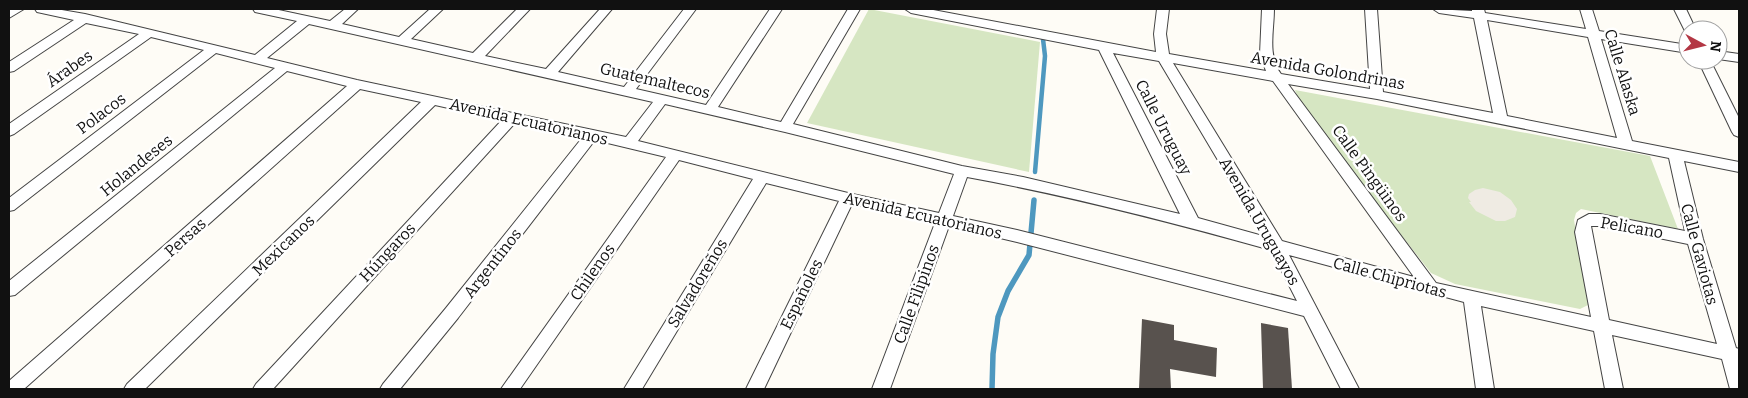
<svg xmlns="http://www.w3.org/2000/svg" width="1748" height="398" font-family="Bitter,serif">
<rect width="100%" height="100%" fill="#fefcf6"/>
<g fill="#d6e6c2">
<polygon points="869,9 1040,42 1029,172 807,123"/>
<polygon points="1295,90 1650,156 1678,229 1581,209 1576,213 1574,220 1588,305 1580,309 1455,284 1431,273 1301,107"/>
</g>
<polygon fill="#efebe3" points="1483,188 1500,192 1511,200 1517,209 1515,217 1505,221 1496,221 1476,211 1469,202 1471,202 1468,198 1469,194 1475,190"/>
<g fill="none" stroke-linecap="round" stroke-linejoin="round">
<polyline stroke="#4e98bf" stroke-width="4.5" points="1035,172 1045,56 1043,39"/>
<polyline stroke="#4e98bf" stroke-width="5.5" points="992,389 993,354 998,317 1008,291 1029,255 1034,200"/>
</g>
<g fill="#58524e">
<polygon points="1142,319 1174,325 1174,340 1217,348 1216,377 1170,369 1171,389 1139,389"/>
<polygon points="1261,323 1288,328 1292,389 1263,389"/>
</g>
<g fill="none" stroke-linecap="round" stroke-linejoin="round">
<defs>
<g id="street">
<polygon points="9,9 24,9 9,18"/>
<path d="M 35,9 L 56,9 L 85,14 L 255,55 L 297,21 L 255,12 L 253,9 L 274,9 L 330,21 L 345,9 L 358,9 L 342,24 L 399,37 L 430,9 L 443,9 L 411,39 L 473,53 L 517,9 L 530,9 L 485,56 L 546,69 L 600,9 L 612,9 L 558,72 L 624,87 L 684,9 L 696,9 L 636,89 L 706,105 L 770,9 L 782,9 L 718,107 L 781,122 L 848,9 L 860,9 L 793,124 L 962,166 L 1023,177 L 1180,214 L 1099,50 L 911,13 L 905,9 L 928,9 L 1156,52 L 1154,34 L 1157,9 L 1169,9 L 1166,34 L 1169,54 L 1266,71 L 1260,54 L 1262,9 L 1274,9 C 1274,31 1267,55 1281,74 L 1370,89 L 1365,9 L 1377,9 L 1383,92 L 1493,113 L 1474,18 L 1439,13 L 1433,9 L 1472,11 L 1472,9 L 1484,9 L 1485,13 L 1586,29 L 1580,9 L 1592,9 L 1599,31 L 1688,45 L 1688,53 L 1601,39 L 1632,141 L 1739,162 L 1739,172 L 1684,161 L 1703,239 L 1736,348 L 1739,349 L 1739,389 L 1730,389 L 1722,359 L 1612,335 L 1623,389 L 1605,389 L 1594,331 L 1481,306 L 1494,389 L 1476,389 L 1464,302 L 1289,255 L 1359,389 L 1341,389 L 1304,316 L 1017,242 L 949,226 L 890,389 L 872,389 L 935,223 L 852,204 L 764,389 L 746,389 L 839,201 L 766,183 L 642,389 L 624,389 L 753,179 L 679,160 L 520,389 L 501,389 L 666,157 L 595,140 L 458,318 L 400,389 L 380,389 L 383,384 L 446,308 L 582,138 L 515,123 L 273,389 L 253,389 L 256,384 L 502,120 L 435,105 L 145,389 L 124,389 L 127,384 L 421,102 L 360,89 L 24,389 L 9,389 L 9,381 L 347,86 L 287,71 L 15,295 L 9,296 L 9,281 L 275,68 L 216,53 L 14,210 L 9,211 L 9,198 L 204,50 L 151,37 L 14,134 L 9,136 L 9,124 L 139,34 L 86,23 L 14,71 L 9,72 L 9,62 L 74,20 L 37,12 ZM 1487,20 L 1588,37 L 1617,138 L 1507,116 ZM 309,24 L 653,102 L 626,137 L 357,80 L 267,58 ZM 1113,53 L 1159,61 L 1263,236 L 1198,218 ZM 1173,63 L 1273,81 L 1414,277 L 1282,241 ZM 1288,84 L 1377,99 L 1669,158 L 1685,231 L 1600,214 L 1589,214 L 1578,220 L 1575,232 L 1591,317 L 1436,283 ZM 665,104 L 785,132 L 954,174 L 939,213 L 848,193 L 638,141 ZM 967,177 C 1070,196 1171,222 1271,250 L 1297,301 L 1017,230 L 953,216 ZM 1591,226 L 1600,226 L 1688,244 L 1717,344 L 1609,320 Z"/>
<polygon points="1674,9 1686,9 1696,30 1688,30 1688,33 1686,33"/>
<polygon points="1718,51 1739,54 1739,62 1718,59"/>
<polygon points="1698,60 1710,60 1739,118 1739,137 1734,135 1732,132"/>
</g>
</defs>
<use href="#street" stroke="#444" stroke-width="2"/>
<use href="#street" fill="#fff" fill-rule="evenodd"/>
</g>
<g text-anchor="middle" stroke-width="5" stroke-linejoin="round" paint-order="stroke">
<g font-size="16" fill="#111" stroke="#fff">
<text transform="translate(69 68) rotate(-35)" y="6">Árabes</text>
<text transform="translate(1328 70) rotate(10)" y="6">Avenida Golondrinas</text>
<text transform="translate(1623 72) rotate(73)" y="6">Calle Alaska</text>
<text transform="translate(655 80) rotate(13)" y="6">Guatemaltecos</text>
<text transform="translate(101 113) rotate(-37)" y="6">Polacos</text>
<text transform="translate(529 121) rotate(13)" y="6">Avenida Ecuatorianos</text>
<text transform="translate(1164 127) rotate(63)" y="6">Calle Uruguay</text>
<text transform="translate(136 165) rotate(-39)" y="6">Holandeses</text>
<text transform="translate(1370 173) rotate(54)" y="6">Calle Pingüinos</text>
<text transform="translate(923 215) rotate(13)" y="6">Avenida Ecuatorianos</text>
<text transform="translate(1260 221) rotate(60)" y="6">Avenida Uruguayos</text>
<text transform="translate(1632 227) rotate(10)" y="6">Pelicano</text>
<text transform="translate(185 237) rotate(-42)" y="6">Persas</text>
<text transform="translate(283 245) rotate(-44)" y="6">Mexicanos</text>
<text transform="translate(387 252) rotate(-47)" y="6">Húngaros</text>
<text transform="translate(1700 254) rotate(75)" y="6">Calle Gaviotas</text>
<text transform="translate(492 263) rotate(-52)" y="6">Argentinos</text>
<text transform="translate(592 272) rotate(-55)" y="6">Chilenos</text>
<text transform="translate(1390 277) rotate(15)" y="6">Calle Chipriotas</text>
<text transform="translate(697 283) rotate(-59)" y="6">Salvadoreños</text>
<text transform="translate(801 294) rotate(-64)" y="6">Españoles</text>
<text transform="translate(916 294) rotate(-70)" y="6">Calle Filipinos</text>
</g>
</g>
<rect width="1748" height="398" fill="none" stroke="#111111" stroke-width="20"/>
<g transform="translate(1703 45) rotate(97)"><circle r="24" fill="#ffffff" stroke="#a0a0a0"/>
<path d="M0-4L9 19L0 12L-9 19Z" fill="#b33744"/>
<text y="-8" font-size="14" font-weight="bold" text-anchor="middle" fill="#111111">N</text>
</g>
</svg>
